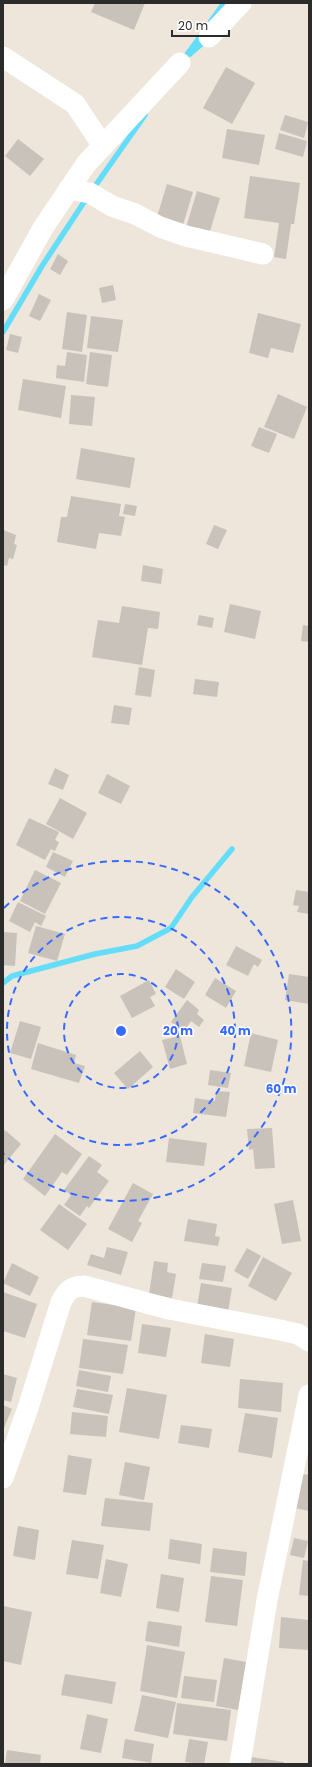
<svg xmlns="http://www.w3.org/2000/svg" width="312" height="1767" font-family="Poppins,sans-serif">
<rect width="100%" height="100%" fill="#eee5db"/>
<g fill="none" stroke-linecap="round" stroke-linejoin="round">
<g stroke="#64ddfa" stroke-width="5.5">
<polyline points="211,21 224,3"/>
<polyline points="190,54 206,40"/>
<polyline points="183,60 203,33"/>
<polyline points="93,189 145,115"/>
<polyline points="3,332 42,266 88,196"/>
<polyline points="3,983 12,976 95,954 137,946 171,928 192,897 232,849"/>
</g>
</g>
<g fill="#c9c2bb">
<polygon points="95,3 145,3 134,30 91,12"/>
<polygon points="226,67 255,83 232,124 203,108"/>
<polygon points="285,115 308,122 304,138 280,130"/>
<polygon points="227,129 265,135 259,165 222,158"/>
<polygon points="279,133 307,141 303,157 275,149"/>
<polygon points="18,139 44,159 30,176 5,156"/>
<polygon points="250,176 300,183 294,224 291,224 286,259 274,257 279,223 244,218"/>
<polygon points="167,184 193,192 182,228 156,220"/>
<polygon points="197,191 220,198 208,238 185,231"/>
<polygon points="58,254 68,261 60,275 50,269"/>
<polygon points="113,285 116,300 102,303 99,288"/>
<polygon points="39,294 51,300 40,321 29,316"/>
<polygon points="67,312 87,315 82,352 62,349"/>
<polygon points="258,313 301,324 293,353 271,348 268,358 249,353"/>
<polygon points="91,316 123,320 118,352 87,348"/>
<polygon points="10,334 22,337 18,353 6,350"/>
<polygon points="67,352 87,355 84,382 56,378 57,365 65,366"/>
<polygon points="90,352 112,355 108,387 86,384"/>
<polygon points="23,379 66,386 61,418 18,410"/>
<polygon points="278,394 307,407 294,439 264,427"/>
<polygon points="71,395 95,397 92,426 69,424"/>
<polygon points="259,427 277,434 269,453 251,446"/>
<polygon points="81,448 135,458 130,488 76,479"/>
<polygon points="71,496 121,504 119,516 125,517 121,536 99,533 96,549 57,542 61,517 67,517"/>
<polygon points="125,504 137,506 135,516 123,514"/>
<polygon points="214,525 227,530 218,549 206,544"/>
<polygon points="3,530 16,535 14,544 17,545 13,559 9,558 7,566 3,565"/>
<polygon points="143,565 163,569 161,584 141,581"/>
<polygon points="230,604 261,611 255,639 224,632"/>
<polygon points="122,606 160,612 158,629 148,628 142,665 92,657 98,620 119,623"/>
<polygon points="199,615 214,618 212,628 197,625"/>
<polygon points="303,625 309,626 309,642 301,641"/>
<polygon points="139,667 155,670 151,697 135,695"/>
<polygon points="195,679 219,682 217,697 193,694"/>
<polygon points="114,705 132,708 129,725 111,723"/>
<polygon points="55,768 69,775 63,790 48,784"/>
<polygon points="107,774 130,786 121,804 98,793"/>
<polygon points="60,798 87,813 73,839 46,824"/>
<polygon points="29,818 59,832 55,840 59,842 55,851 51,849 45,860 16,845"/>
<polygon points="53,852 73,861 65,877 46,867"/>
<polygon points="35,870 61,883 45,914 20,901"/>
<polygon points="296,890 309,892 309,914 297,912 299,906 293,905"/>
<polygon points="18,902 46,916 41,926 35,922 30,932 9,921"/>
<polygon points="36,926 65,934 57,961 28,953"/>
<polygon points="3,932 17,933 15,966 3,965"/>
<polygon points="236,946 262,960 258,967 254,964 248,976 226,965"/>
<polygon points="176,969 195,982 184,999 165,987"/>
<polygon points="289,974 309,977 309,1004 285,1000"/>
<polygon points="215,978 236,991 226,1008 205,995"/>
<polygon points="149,980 156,994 150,997 155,1006 132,1018 120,996"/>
<polygon points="187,1000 199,1010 197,1014 204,1020 199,1027 191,1021 184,1031 171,1022"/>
<polygon points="20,1021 41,1027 31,1059 10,1053"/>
<polygon points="251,1033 278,1040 271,1072 244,1066"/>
<polygon points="180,1036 187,1064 170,1069 162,1040"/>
<polygon points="38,1043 76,1055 74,1063 85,1066 79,1083 31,1069"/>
<polygon points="140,1051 153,1067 128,1089 114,1073"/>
<polygon points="210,1070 231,1073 228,1088 208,1085"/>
<polygon points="216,1091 230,1092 226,1117 193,1113 195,1098 215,1101"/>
<polygon points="272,1128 275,1168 255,1169 253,1149 249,1150 247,1129"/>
<polygon points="5,1130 21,1144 3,1166 3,1133"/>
<polygon points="55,1134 82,1154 67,1175 62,1172 45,1196 23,1179"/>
<polygon points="169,1138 207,1143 204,1166 166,1162"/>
<polygon points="89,1156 102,1165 97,1172 109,1181 89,1208 87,1206 80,1216 64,1205 71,1195 64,1190"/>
<polygon points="133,1183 153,1194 138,1221 142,1223 132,1242 108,1229"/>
<polygon points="293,1200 301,1241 282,1244 274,1204"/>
<polygon points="59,1204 87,1224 68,1250 40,1230"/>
<polygon points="188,1219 217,1224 215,1236 220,1237 218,1246 184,1241"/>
<polygon points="107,1247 128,1252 121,1275 87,1265 91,1254 104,1258"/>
<polygon points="247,1248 261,1256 248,1279 234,1271"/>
<polygon points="263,1257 292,1273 276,1301 248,1286"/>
<polygon points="154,1261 168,1263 167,1272 176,1274 172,1298 149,1294"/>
<polygon points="12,1263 39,1277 30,1296 3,1283"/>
<polygon points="202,1263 226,1266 223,1282 199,1279"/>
<polygon points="201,1283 232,1288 228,1312 197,1307"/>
<polygon points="3,1292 37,1304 25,1338 3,1331"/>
<polygon points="92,1302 136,1308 131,1341 87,1335"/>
<polygon points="142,1324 171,1328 166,1357 138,1353"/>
<polygon points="205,1334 234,1339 230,1367 201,1363"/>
<polygon points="83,1339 128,1345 123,1374 79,1368"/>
<polygon points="79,1370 111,1376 108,1392 76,1386"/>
<polygon points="3,1374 17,1378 11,1402 3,1400"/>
<polygon points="240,1379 283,1383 281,1412 238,1408"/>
<polygon points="127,1388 167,1395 159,1439 119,1432"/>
<polygon points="77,1389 113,1395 109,1414 73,1407"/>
<polygon points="3,1405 12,1409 3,1430"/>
<polygon points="72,1412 108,1416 106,1437 70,1434"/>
<polygon points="245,1413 278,1418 272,1458 238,1452"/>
<polygon points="181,1425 212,1429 209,1448 178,1443"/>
<polygon points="68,1455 92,1459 86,1495 63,1492"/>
<polygon points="125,1462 150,1467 144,1500 119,1495"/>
<polygon points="298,1473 309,1475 309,1511 290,1507"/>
<polygon points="105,1498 153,1503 150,1531 101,1526"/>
<polygon points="18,1526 39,1530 35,1560 13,1556"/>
<polygon points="294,1538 308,1541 304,1558 290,1555"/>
<polygon points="170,1539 202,1544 200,1564 168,1559"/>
<polygon points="72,1540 104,1545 98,1579 66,1574"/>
<polygon points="213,1548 247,1552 245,1576 210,1572"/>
<polygon points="106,1559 128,1564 121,1597 100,1593"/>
<polygon points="303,1560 309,1561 309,1596 299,1595"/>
<polygon points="161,1574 184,1578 179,1612 156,1608"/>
<polygon points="211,1576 243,1580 237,1626 205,1622"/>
<polygon points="3,1606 32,1612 21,1665 3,1661"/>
<polygon points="281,1617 309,1620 309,1650 279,1648"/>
<polygon points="148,1621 182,1626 179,1647 145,1641"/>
<polygon points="147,1645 185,1652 177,1698 140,1691"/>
<polygon points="224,1658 246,1662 238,1710 216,1706"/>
<polygon points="65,1674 116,1682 112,1704 61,1695"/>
<polygon points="184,1676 217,1680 214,1702 181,1698"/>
<polygon points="142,1695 176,1702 168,1738 134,1731"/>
<polygon points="177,1703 231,1710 227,1741 173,1734"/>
<polygon points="87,1714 108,1719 101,1753 80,1749"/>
<polygon points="125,1739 154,1744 151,1763 122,1758"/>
<polygon points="189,1739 208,1742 204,1764 185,1762"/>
<polygon points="7,1750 41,1755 40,1764 5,1764"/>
<polygon points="245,1756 284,1762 284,1764 244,1764"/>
</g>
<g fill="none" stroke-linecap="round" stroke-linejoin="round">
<g stroke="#fff" stroke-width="21">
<polyline points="209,37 241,3"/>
<polyline points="3,57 75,104 103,146"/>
<polyline points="69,189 90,193 112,206 135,214 160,227 186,236 263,254"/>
<polyline points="3,300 43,228 86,164 180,63"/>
<path d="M 3,1478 L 28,1408 L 61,1302 C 67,1291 71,1286 84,1286 L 169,1309 L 280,1330 L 298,1334 L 309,1341"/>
<polyline points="240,1764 267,1600 309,1395"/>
</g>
</g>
<g fill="none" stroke="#376bff" stroke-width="2" stroke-dasharray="7 5">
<circle cx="121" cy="1031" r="57"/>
<circle cx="121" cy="1031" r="114"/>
<path d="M4 908A170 170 0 1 1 4 1154"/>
</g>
<circle cx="121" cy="1031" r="6" fill="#376bff" stroke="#fff" stroke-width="2"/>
<g font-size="12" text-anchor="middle" font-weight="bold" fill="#376bff" stroke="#fff" stroke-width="3" stroke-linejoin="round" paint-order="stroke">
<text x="178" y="1035">20 m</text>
<text x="235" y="1035">40 m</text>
<text x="281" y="1093">60 m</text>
</g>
<rect width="312" height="1767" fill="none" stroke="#2b2b2b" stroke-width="8"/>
<path d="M172 30v6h57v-6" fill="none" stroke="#2b2b2b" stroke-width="2"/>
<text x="178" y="30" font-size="12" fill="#2b2b2b" stroke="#ffffff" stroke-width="3" paint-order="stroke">20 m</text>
</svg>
